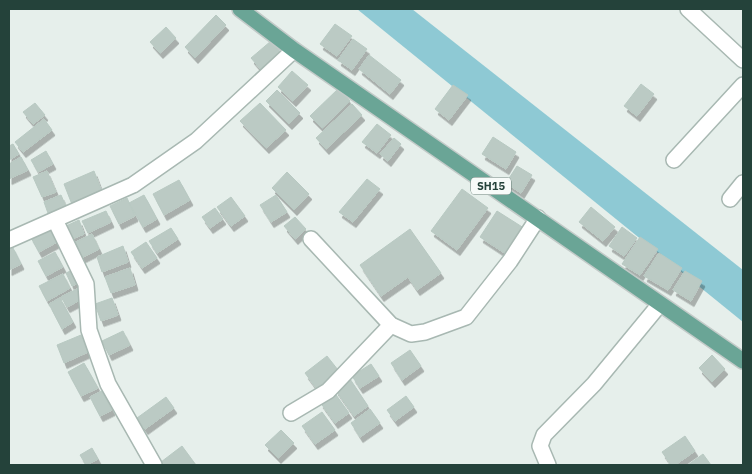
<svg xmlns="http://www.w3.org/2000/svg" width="752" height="474" font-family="'IBM Plex Sans',sans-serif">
<defs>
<filter id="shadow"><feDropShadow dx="3" dy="5.5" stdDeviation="0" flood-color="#0004"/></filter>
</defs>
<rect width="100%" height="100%" fill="#e6efeb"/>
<polygon fill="#8ec9d4" points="357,9 412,9 743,270 743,322"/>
<g fill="#bbcac4" stroke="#b8c9c2" filter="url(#shadow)">
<polygon points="216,15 226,25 195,58 185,47"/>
<polygon points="335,24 352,36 337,56 320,44"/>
<polygon points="166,27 176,38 160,53 150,42"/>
<polygon points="353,39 367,49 352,70 338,60"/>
<polygon points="271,41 283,55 263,72 251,58"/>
<polygon points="369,55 401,80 390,94 359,69"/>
<polygon points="292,71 308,85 293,101 278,87"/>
<polygon points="641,84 654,94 637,116 624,106"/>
<polygon points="453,85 468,95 449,120 435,109"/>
<polygon points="339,88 350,101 322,128 310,116"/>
<polygon points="277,90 300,113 289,124 266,101"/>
<polygon points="35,103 45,115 33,124 23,112"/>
<polygon points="260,103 286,130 266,148 240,121"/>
<polygon points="352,104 362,115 326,149 316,138"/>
<polygon points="44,119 52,130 23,152 15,142"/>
<polygon points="377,124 391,135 377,153 362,142"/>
<polygon points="493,137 516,152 506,169 482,154"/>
<polygon points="394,138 401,144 388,161 380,154"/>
<polygon points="13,144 19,154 9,160 9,146"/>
<polygon points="46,151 53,164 38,172 31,160"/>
<polygon points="21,157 28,170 9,179 9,164"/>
<polygon points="517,166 532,175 521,193 506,183"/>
<polygon points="47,171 56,192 42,197 33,177"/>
<polygon points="94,171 103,195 73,207 64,184"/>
<polygon points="287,172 309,194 294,210 272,188"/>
<polygon points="367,179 380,189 353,222 339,212"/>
<polygon points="179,180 190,200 164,215 153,194"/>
<polygon points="462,189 488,208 457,250 431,231"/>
<polygon points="61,195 67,209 49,216 44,202"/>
<polygon points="144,195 157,219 143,227 129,203"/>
<polygon points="276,195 287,212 271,222 260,205"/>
<polygon points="231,197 245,216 231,226 217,207"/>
<polygon points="127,198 135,216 119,224 110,206"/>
<polygon points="591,207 615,227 603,241 579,222"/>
<polygon points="215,208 223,219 210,228 202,217"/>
<polygon points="106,211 111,222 88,233 82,221"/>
<polygon points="497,211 527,230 509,256 480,237"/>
<polygon points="295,217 306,229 295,239 284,226"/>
<polygon points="79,220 84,234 72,239 66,226"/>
<polygon points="49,225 59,241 39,252 30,236"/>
<polygon points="622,227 637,238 624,256 609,246"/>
<polygon points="171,228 178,239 157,253 149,241"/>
<polygon points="410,229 441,273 417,290 408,277 381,296 360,265"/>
<polygon points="92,234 99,249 81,258 74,243"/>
<polygon points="640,237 658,249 640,275 622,264"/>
<polygon points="146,242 157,258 142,268 131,252"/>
<polygon points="12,246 21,264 9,270 9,247"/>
<polygon points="123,246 128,262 102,272 97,257"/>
<polygon points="55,252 63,267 46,276 38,261"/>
<polygon points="659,253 682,268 668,290 644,276"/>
<polygon points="77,268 83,281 72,286 66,273"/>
<polygon points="130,268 135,285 111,293 105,277"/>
<polygon points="685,271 702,281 691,301 673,290"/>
<polygon points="63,274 70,288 47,301 39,286"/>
<polygon points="79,288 84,298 67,307 61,297"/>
<polygon points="60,298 73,322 62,329 49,304"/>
<polygon points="112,298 118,315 101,321 95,304"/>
<polygon points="123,331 130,345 109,355 102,341"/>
<polygon points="81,335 88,352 64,363 57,345"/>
<polygon points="410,350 421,366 402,380 391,363"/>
<polygon points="712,355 725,369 712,382 699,368"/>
<polygon points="327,356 342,375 319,392 305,373"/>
<polygon points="84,363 98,388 81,396 68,372"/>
<polygon points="371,364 379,376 360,388 352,376"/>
<polygon points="350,379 368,406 354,416 335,389"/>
<polygon points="102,391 112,410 100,416 90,397"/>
<polygon points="334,392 349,413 335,423 320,402"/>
<polygon points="406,396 414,407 395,421 387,410"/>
<polygon points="166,397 174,408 145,429 137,418"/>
<polygon points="370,409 380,423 360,437 351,423"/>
<polygon points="322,412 335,430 315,444 302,426"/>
<polygon points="281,430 294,443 278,458 265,445"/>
<polygon points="685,436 695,451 675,465 671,465 662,452"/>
<polygon points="182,446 196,465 163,465 161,462"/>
<polygon points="92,448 98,459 86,465 80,455"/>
<polygon points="703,454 711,465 688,465"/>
</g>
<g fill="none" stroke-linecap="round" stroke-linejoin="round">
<defs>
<g id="minor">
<polyline points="688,9 743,60"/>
<polyline points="674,160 743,85"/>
<polyline points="730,199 743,183"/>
<polyline points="55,220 86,284 89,330 108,384 154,465"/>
<polyline points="311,239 391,325 411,334 425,332 466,317 510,261 538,218"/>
<polyline points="291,413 328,391 391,325"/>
<polyline points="548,465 540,446 544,435 594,384 660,304"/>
</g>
<polyline id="tertiary" points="9,240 133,185 196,141 294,50"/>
<polyline id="primary" points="240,9 294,50 743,361"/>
</defs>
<use href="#minor" stroke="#a8b8b2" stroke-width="18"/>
<use href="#tertiary" stroke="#a8b8b2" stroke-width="18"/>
<use href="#primary" stroke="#c2cac8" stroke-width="18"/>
<use href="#minor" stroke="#fff" stroke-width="15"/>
<use href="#tertiary" stroke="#fff" stroke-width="15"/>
<use href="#primary" stroke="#6aa596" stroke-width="15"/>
</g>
<g text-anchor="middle" stroke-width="4.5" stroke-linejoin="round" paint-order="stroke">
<rect fill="#f7fbf9" stroke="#637a73" stroke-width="1" x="471" y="177.5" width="40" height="17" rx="4"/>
<g font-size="11" font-weight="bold" fill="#24423a">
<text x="491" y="190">SH15</text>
</g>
</g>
<rect width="752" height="474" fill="none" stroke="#24423a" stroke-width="20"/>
</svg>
